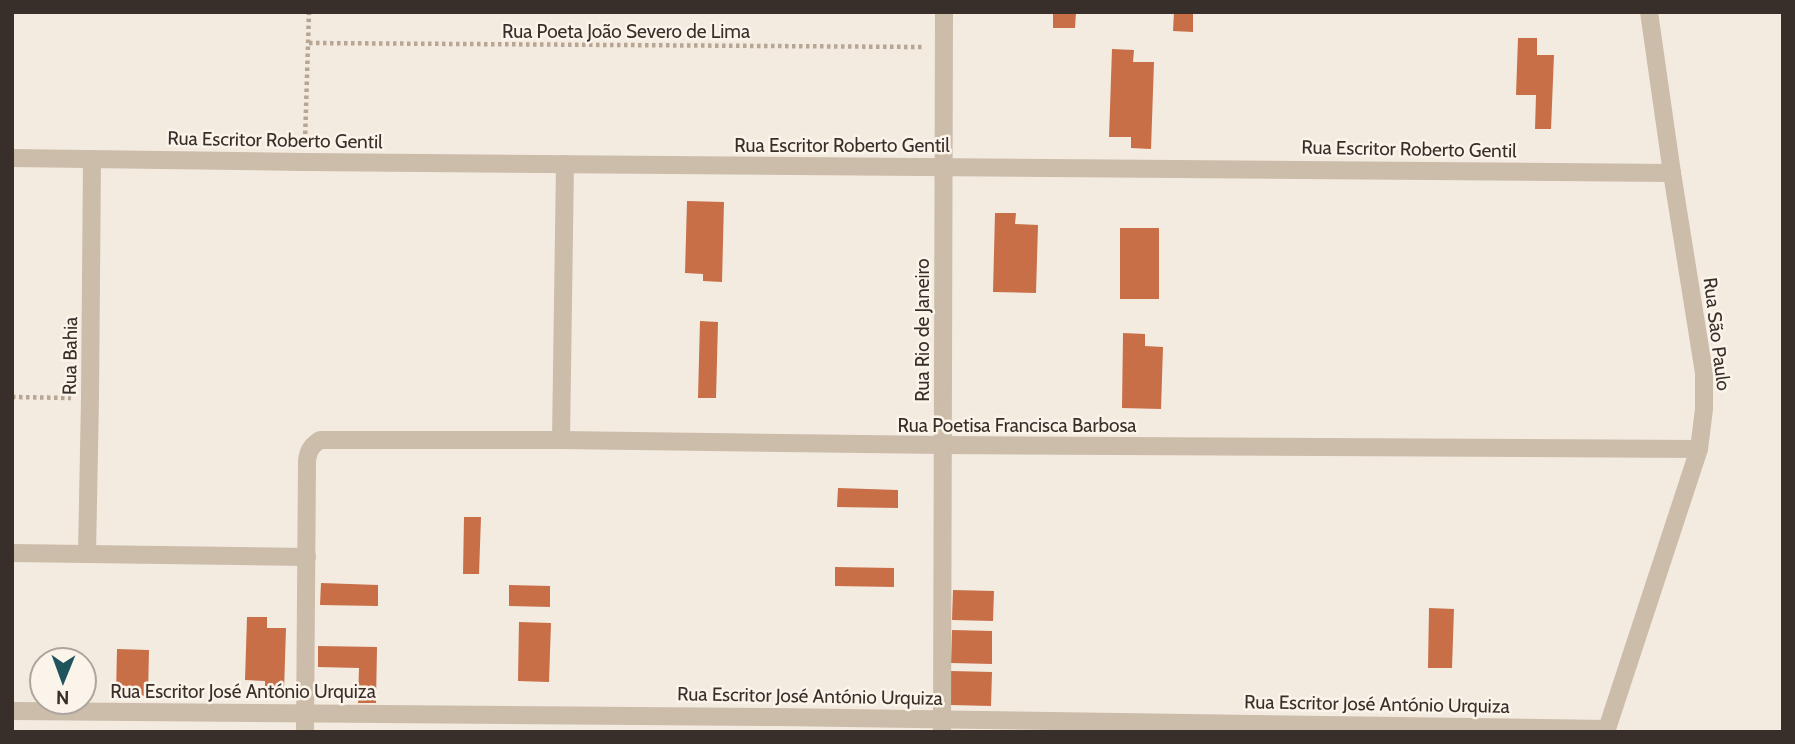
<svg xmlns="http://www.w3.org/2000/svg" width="1795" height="744" viewBox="0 0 1795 744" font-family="Cabin,sans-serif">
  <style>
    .building { fill: #c86f48 }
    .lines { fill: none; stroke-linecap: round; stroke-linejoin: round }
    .path { stroke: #b8a694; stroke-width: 4.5; stroke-dasharray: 3.5 3.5; stroke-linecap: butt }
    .minor { stroke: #ccbcaa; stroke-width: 18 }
    .labels { text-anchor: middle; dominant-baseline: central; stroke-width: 5; stroke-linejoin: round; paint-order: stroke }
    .street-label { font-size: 19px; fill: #392f2a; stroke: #fbf4eb }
  </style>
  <rect width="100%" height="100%" fill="#f3ebdf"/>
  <g class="building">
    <path d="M1053 12H1076L1075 28H1053Z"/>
    <path d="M1174 12H1193V32L1173 31Z"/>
    <path d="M1518 38H1537V55H1554L1551 129H1535L1536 95H1516Z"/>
    <path d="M1112 49 1134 50 1133 62H1154L1151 149 1131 148V137H1109Z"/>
    <path d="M687 201 724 202 722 282 703 281V274L685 273Z"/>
    <path d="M995 213H1016L1015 224 1038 225 1036 293 993 292Z"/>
    <rect x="1120" y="228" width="39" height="71"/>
    <path d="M700 321 718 322 716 398H698Z"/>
    <path d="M1123 333 1145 334V346L1163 347 1161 409 1122 408Z"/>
    <path d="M838 488 898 490V508L837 507Z"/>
    <path d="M464 517H481L479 574H463Z"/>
    <path d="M835 567 894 568V587L835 586Z"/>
    <path d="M321 583 378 585V606L320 605Z"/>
    <path d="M509 585 550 586V607L509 606Z"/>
    <path d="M953 590 994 591 993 621 952 620Z"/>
    <path d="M1429 608 1454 609 1452 668H1428Z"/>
    <path d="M247 617H267V628H286L284 691H265V681L245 680Z"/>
    <path d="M519 622 551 623 549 682 518 681Z"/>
    <path d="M952 630 992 631V664L951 663Z"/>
    <path d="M318 646 377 647 376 703H358L359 668 318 667Z"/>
    <path d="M117 649 149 650 148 696 116 695Z"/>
    <path d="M951 671 992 672 991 706 951 705Z"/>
  </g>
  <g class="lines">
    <g class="path">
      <path d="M309 43 922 47"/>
      <path d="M305 141 309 12"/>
      <path d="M12 397 71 398"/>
    </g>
    <g class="minor">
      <path d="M12 158 305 162 1672 173"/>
      <path d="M561 440 565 164"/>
      <path d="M12 553 307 557"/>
      <path d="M87 554 90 398 92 159"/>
      <path d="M12 711C544 713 1075 720 1607 729"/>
      <path d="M305 732 307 461C308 451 311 446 320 440H561L942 445 1699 449"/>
      <path d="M942 732 944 12"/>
      <path d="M1606 732 1699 449 1704 409V373L1672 173 1649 12"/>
    </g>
  </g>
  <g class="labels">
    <g class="street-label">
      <text x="626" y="31">Rua Poeta João Severo de Lima</text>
      <text transform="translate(275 140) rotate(1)">Rua Escritor Roberto Gentil</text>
      <text x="842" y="145">Rua Escritor Roberto Gentil</text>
      <text transform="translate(1409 149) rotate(1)">Rua Escritor Roberto Gentil</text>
      <text transform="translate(922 330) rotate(-90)">Rua Rio de Janeiro</text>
      <text transform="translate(1717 334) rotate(83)">Rua São Paulo</text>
      <text transform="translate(70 356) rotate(-89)">Rua Bahia</text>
      <text x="1017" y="425">Rua Poetisa Francisca Barbosa</text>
      <text x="243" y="691">Rua Escritor José António Urquiza</text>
      <text transform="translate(810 696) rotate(1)">Rua Escritor José António Urquiza</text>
      <text transform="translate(1377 704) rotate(1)">Rua Escritor José António Urquiza</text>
    </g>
  </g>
  <rect width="1795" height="744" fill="none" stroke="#392f2a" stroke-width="28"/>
  <g transform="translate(63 681) rotate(181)"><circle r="33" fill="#fbf4eb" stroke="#ada59e" stroke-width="2"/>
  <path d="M0-5L12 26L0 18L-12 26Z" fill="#1e545c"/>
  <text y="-10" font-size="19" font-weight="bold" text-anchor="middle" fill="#392f2a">N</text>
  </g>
</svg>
